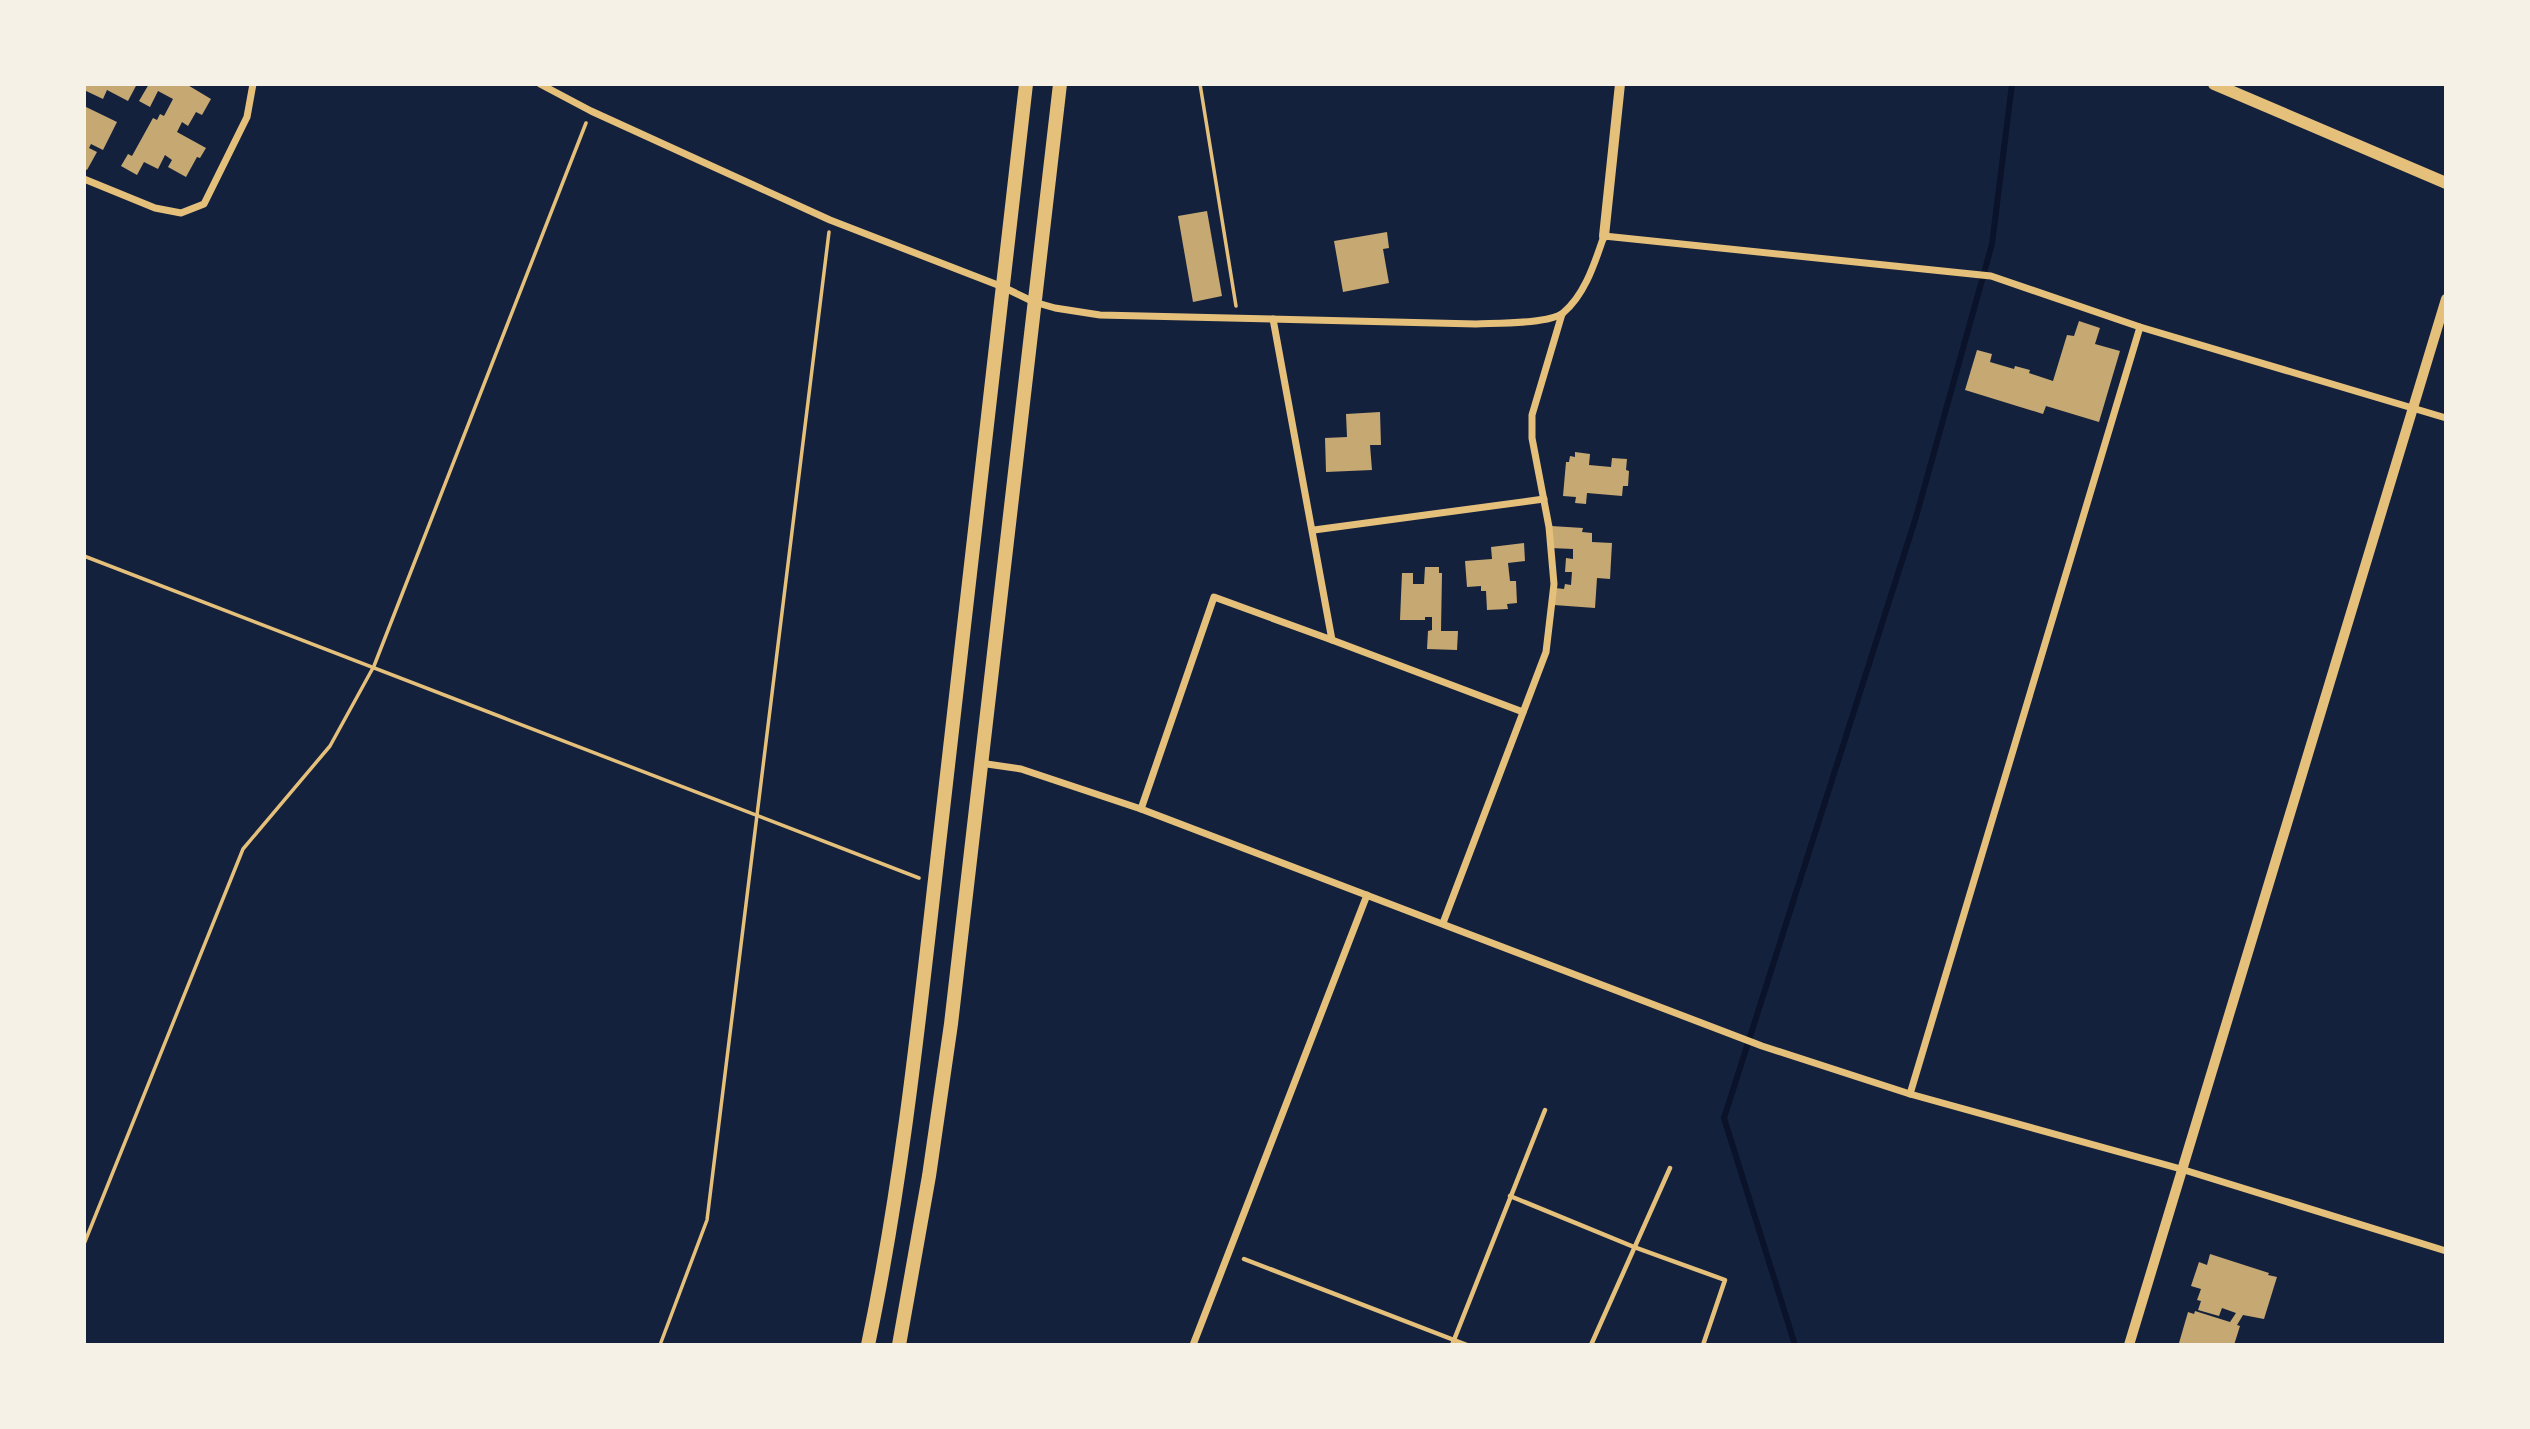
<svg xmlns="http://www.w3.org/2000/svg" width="2530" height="1429" viewBox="0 0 2530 1429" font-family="Barlow,sans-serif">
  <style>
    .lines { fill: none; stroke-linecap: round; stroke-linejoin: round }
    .stream { stroke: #0b132b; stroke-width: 6 }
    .building { fill: #c6a872 }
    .path { stroke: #e5c07b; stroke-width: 3.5 }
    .service { stroke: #e5c07b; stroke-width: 4.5 }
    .minor { stroke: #e5c07b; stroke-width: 7 }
    .tertiary { stroke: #e5c07b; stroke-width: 10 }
    .secondary { stroke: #e5c07b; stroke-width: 12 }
    .trunk { stroke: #e5c07b; stroke-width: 14 }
  </style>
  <rect width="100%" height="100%" fill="#14213d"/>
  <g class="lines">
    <path class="stream" d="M1795 1345 1724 1118 1916 517 1992 244 2012 84"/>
  </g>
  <g class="building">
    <path d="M84 84H137L128 101 107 90 103 99 84 90Z"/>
    <path d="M149 84H186L211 99 202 115 196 112 188 126 182 122 177 132 206 148 200 158 197 157 186 177 168 167 172 160 165 155 158 169 144 162 137 175 121 166 128 154 132 156 153 118 157 120 160 114 164 116 173 99 158 91 150 107 139 101Z"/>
    <path d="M84 106 117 122 103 150 91 144 89 148 97 152 87 170 84 168Z"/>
    <path d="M1207 211 1222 296 1193 302 1178 216Z"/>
    <path d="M1387 232 1389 248 1383 249 1389 283 1343 292 1334 241Z"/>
    <path d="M2079 321 2100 328 2095 344 2120 351 2099 422 2046 406 2043 414 1965 390 1977 350 1992 354 1990 362 2014 369 2015 366 2030 370 2029 373 2053 381 2067 335 2074 336Z"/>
    <path d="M1380 412 1381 445H1370L1372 470 1326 472 1325 438 1347 437 1346 414Z"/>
    <path d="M1575 452 1590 454 1589 465 1611 467 1612 458 1627 459 1626 470 1629 471 1628 486H1623L1622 496 1587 493 1586 504 1575 503 1576 497 1563 496 1566 462H1569L1570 456 1575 457Z"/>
    <path d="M1551 526 1583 528 1582 532 1592 533V542L1612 543 1610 579 1597 578 1595 608 1554 605 1555 588 1564 589 1565 584 1571 585 1572 572H1565L1566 558 1573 559V549L1550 548Z"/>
    <path d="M1524 543 1525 561 1508 563 1510 581H1516L1517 603 1507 604 1508 609 1487 610 1486 591H1481V586L1467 587 1465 561 1492 559 1491 547Z"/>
    <path d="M1425 567H1439V573H1442L1441 631H1458L1457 650 1427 649 1428 631 1432 630V617H1425V620H1400L1402 573H1413V584H1424Z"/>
    <path d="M2210 1254 2269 1273 2268 1275 2277 1277 2264 1319 2243 1315 2237 1325 2240 1326 2234 1345 2179 1343 2188 1312 2194 1314 2195 1311 2230 1322 2236 1313 2222 1308 2219 1316 2198 1310 2201 1301 2197 1300 2201 1289 2191 1286 2199 1262 2207 1265Z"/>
  </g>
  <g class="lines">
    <g class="path">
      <path d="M1200 84 1236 306"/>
      <path d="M84 556C363 662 640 772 919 878"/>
      <path d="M84 1244 243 849 330 746 374 666 586 123"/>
      <path d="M660 1345 707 1220 829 232"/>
    </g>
    <g class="service">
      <path d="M1510 1196 1634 1247 1725 1280 1703 1345"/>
      <path d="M1244 1259 1467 1345"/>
      <path d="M1452 1345 1545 1110"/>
      <path d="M1591 1345 1670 1168"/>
    </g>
    <g class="minor">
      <path d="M540 84 591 111 830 220 1003 287 1034 302 1055 308 1100 315 1476 324C1495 323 1549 324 1563 313 1585 295 1595 262 1604 236L1991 276 2140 327 2446 418"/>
      <path d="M84 179 155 208 181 213 204 204 247 117 253 84"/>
      <path d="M1314 530 1544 499"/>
      <path d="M1332 640 1523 712"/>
      <path d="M980 763 1021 769 1141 809 1762 1046 1910 1094 2181 1169 2446 1251"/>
      <path d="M1141 809 1214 597 1332 640 1273 319"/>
      <path d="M1443 923 1546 652 1554 584 1549 527 1532 438V415L1562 314"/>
      <path d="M1910 1094 2140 327"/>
      <path d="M1193 1345 1367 895"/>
    </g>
    <g class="tertiary">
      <path d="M1604 236 1620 84"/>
      <path d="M2129 1345 2446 299"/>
    </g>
    <path class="secondary" d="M2214 84 2446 183"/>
    <g class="trunk">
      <path d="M868 1345C904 1174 921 1000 941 827 970 579 998 331 1026 84"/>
      <path d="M899 1345 929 1176 951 1024 1060 84"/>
    </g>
  </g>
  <rect width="2530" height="1429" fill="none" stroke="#f6f1e7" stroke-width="172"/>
</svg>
